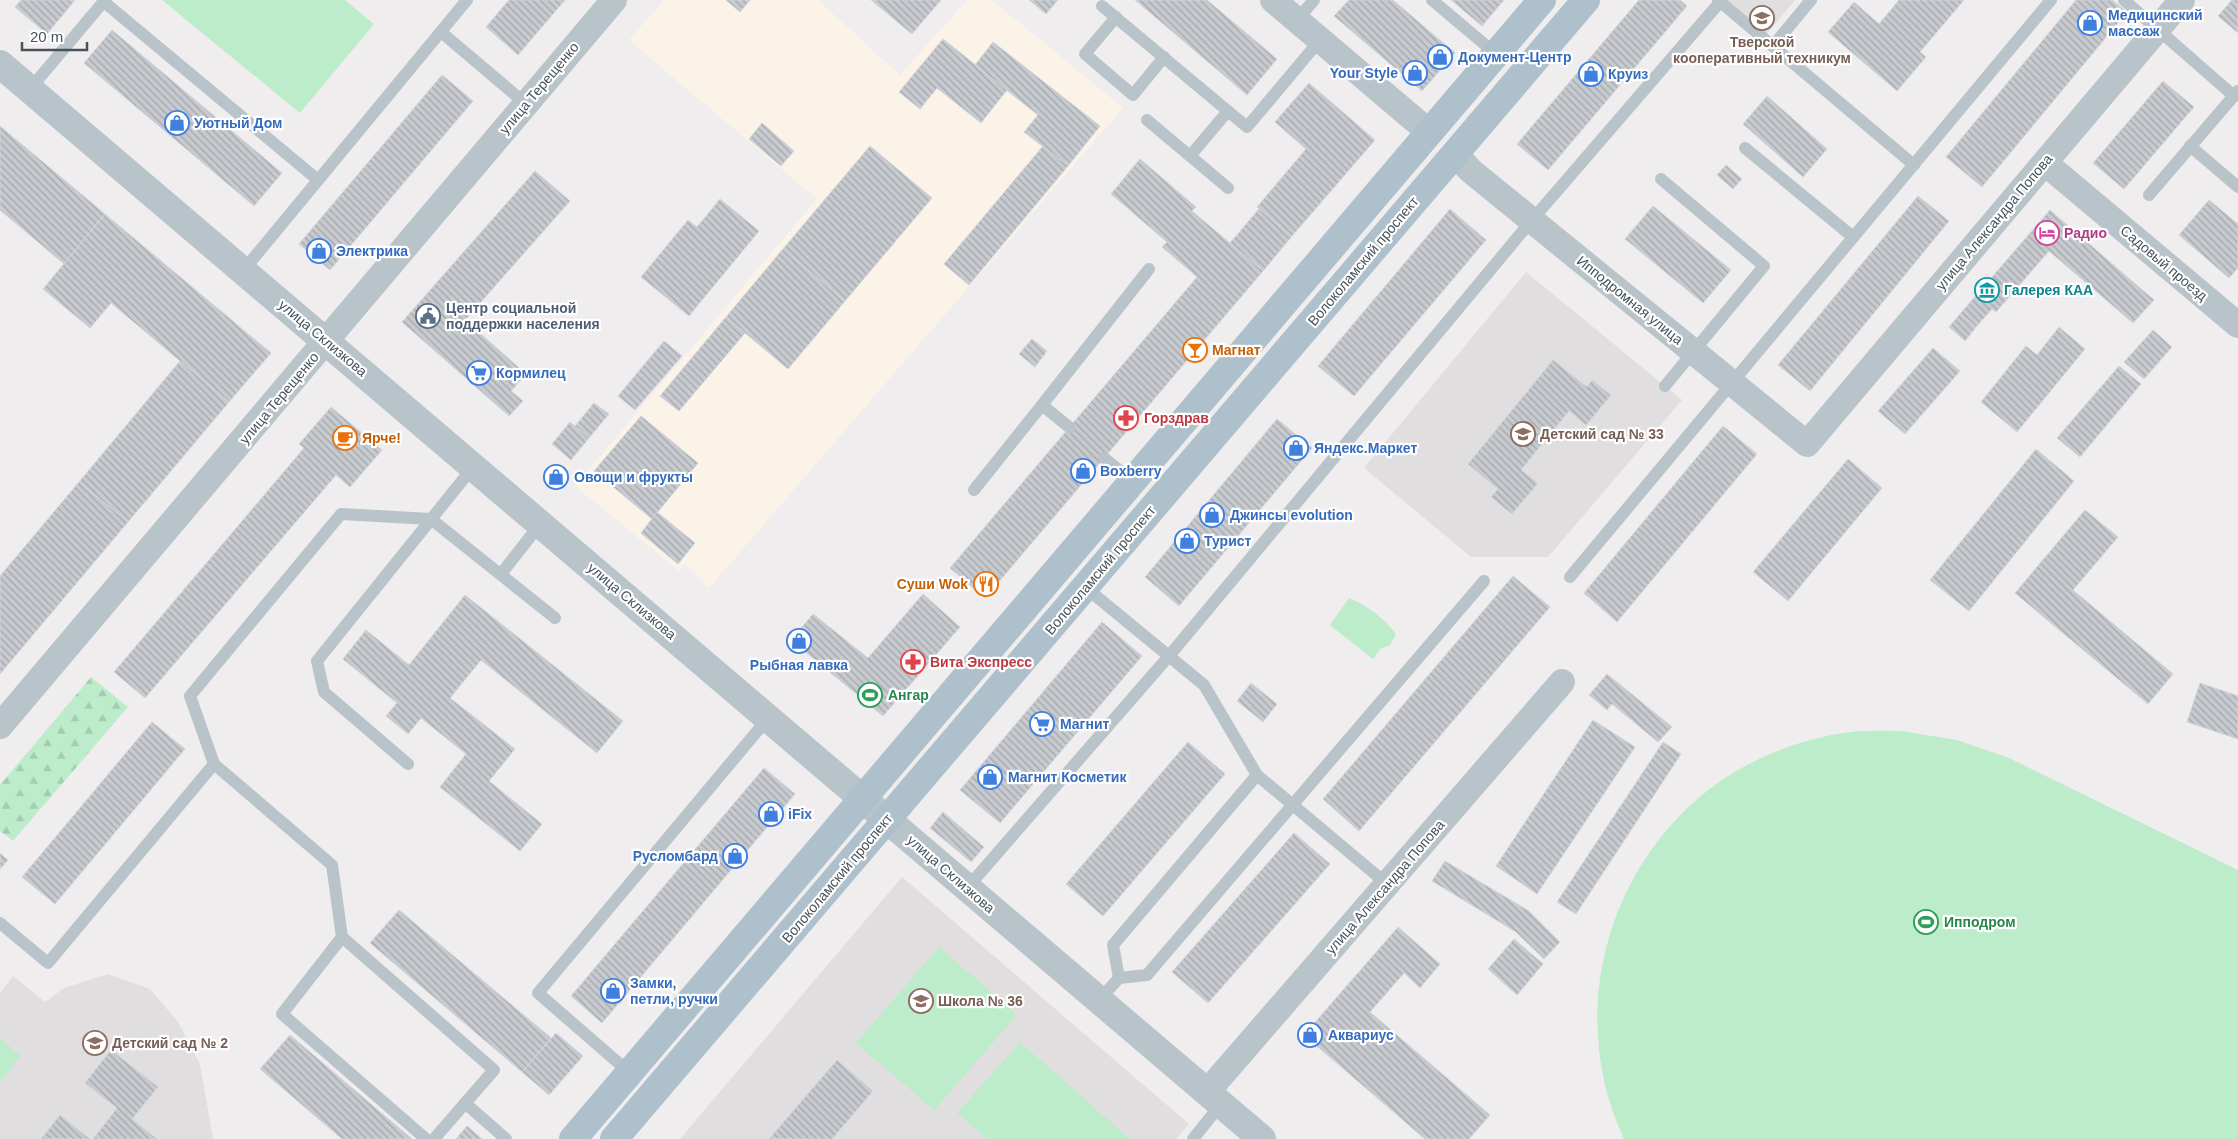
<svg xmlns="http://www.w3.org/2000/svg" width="2238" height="1139" viewBox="0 0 2238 1139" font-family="Helvetica,sans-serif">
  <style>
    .commercial { fill: #fbf3e7 }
    .education { fill: #e1dedf }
    .green { fill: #bdeccb }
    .forest { fill: url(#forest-firs) }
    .building { fill: url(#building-back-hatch); stroke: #d2d4d9 }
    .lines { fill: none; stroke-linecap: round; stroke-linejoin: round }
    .service { stroke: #b9c3ca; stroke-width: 12 }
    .minor { stroke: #b9c3ca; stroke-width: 26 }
    .tertiary { stroke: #b9c3ca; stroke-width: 28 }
    .primary { stroke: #aec0cb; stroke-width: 28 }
    .labels { text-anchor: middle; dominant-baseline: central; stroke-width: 4.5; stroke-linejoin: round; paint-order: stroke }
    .shop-label { font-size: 14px; font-weight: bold; fill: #366cbe; stroke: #fff; text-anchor: start }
    .education-label { font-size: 14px; font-weight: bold; fill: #785e54; stroke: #fff; text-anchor: start }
    .street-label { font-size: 14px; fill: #47525a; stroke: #fff }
    .hotel-label { font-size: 14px; font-weight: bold; fill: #b23c85; stroke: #fff; text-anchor: start }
    .culture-label { font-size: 14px; font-weight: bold; fill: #0d838f; stroke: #fff; text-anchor: start }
    .service-label { font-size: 14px; font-weight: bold; fill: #4e5e75; stroke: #fff; text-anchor: start }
    .food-label { font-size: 14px; font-weight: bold; fill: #c56008; stroke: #fff; text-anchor: start }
    .health-label { font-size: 14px; font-weight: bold; fill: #be3a42; stroke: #fff; text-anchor: start }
    .leisure-label { font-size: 14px; font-weight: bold; fill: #27864d; stroke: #fff; text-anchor: start }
  </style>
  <defs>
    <pattern id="forest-firs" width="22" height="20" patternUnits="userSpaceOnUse" patternTransform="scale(1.25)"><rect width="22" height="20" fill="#bdeccb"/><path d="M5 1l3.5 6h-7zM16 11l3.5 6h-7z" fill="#a4ccb1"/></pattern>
    <pattern id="building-back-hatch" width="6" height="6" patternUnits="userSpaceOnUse" patternTransform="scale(1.25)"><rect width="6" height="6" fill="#c7cbd0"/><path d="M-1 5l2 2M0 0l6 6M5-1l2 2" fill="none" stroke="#a3a7ac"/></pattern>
  </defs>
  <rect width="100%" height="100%" fill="#f0edee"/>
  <path class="commercial" d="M664 0H821L820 2 900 75 967 0H992L1123 108 709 588 685 564 679 571 575 486 817 199 629 40Z"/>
  <g class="education">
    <path d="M1722 0H1795L1765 36Z"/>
    <path d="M1526 272 1682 400 1548 557H1471L1364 468Z"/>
    <path d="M902 877 1189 1124 1176 1139H680Z"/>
    <path d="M108 974 150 989 178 1022 200 1064 213 1139H0V993L13 976 45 1002 64 988Z"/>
  </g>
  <g class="green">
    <path d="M162 0H345L374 24 300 113Z"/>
    <path d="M1349 598C1368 606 1384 618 1396 634L1390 645 1380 649 1373 659 1330 625Z"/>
    <path d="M1901 731 1957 740 2009 758 2238 870V1139H1624C1562 1008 1612 844 1738 770 1769 752 1808 738 1844 733 1863 730 1882 731 1901 731Z"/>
    <path d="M939 947 1017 1015 934 1110 856 1043Z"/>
    <path d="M0 1038 21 1056 0 1082Z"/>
    <path d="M1020 1042 1130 1139H987L957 1113Z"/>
  </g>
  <path class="forest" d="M91 677 128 707 13 841 0 831V785Z"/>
  <g class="building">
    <path d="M21 0H75L47 34 15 7Z"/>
    <path d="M509 0H565L518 55 486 27Z"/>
    <path d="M726 0H750L740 12Z"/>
    <path d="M871 0H941L912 34Z"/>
    <path d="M1029 0H1058L1046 14Z"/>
    <path d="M1135 0H1207L1277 59 1247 95Z"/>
    <path d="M1349 0H1393L1455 53 1422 91 1334 16Z"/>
    <path d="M1451 0H1504L1482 26Z"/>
    <path d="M1639 0H1680L1687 6 1548 170 1517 144Z"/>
    <path d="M1899 0H1964L1920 52 1926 57 1897 91 1828 32 1854 2 1879 24Z"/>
    <path d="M2076 0H2112L2127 12 1982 187 1946 157Z"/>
    <path d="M2232 0H2238V33L2218 16Z"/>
    <path d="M112 30 282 173 254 206 84 63Z"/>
    <path d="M943 39 1007 90 981 123 937 88 920 109 899 92Z"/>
    <path d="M993 42 1100 126 1068 166 1024 132 1038 115 975 65Z"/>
    <path d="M442 75 473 101 330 270 299 244Z"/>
    <path d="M2163 81 2194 107 2124 189 2093 163Z"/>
    <path d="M1309 83 1375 140 1292 236 1257 207 1306 149 1275 122Z"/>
    <path d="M1767 96 1827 149 1803 177 1743 124Z"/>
    <path d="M762 123 794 151 781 166 749 139Z"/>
    <path d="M0 126 105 214 64 264 0 210Z"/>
    <path d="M870 146 932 198 845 301 783 249Z"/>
    <path d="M1043 146 1068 166 969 285 944 264Z"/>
    <path d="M1140 159 1196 207 1192 211 1263 271 985 598 950 568 1197 277 1162 247 1167 242 1111 194Z"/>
    <path d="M1726 165 1742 179 1733 189 1717 175Z"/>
    <path d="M535 171 570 201 465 320 526 374 511 391 523 401 509 416 402 322Z"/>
    <path d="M1918 196 1949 221 1810 391 1778 365Z"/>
    <path d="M720 199 759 231 689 316 641 277 688 220 697 227Z"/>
    <path d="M2209 200 2238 224V268L2229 278 2179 235Z"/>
    <path d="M1653 206 1731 270 1703 303 1625 239Z"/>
    <path d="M1259 209 1292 236 1263 271 1230 243Z"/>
    <path d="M1450 209 1486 240 1354 396 1318 366Z"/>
    <path d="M2050 210 2154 300 2133 323 2049 251 1996 312 1992 309 1976 327 1960 314Z"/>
    <path d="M105 214 271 353 229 402 111 303 90 328 43 289Z"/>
    <path d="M783 249 845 301 788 369 726 317Z"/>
    <path d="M1960 314 1976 327 1965 341 1949 327Z"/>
    <path d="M726 317 745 333 679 411 660 396Z"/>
    <path d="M2059 327 2085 349 2017 432 1981 402 2026 346 2037 355Z"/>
    <path d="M2153 330 2172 347 2144 379 2124 362Z"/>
    <path d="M1032 339 1047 351 1035 367 1019 354Z"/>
    <path d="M664 341 682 356 635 410 618 396Z"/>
    <path d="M1933 348 1960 371 1905 434 1878 411Z"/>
    <path d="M1553 360 1587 387 1592 380 1611 395 1586 425 1569 411 1521 470 1538 483 1512 514 1491 497 1498 489 1468 464Z"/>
    <path d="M180 361 229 402 128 522 79 482Z"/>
    <path d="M2119 366 2141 384 2080 457 2057 438Z"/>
    <path d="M594 403 609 414 589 438 575 426Z"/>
    <path d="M331 407 382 450 350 487 336 475 145 698 114 672 304 448 299 444Z"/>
    <path d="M641 416 698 463 652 519 594 471Z"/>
    <path d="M1277 419 1312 448 1179 606 1145 577Z"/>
    <path d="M570 422 589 438 571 460 552 444Z"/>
    <path d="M1723 426 1757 454 1617 622 1584 593Z"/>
    <path d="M2036 449 2074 481 1969 611 1930 580Z"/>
    <path d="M1848 459 1882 488 1788 601 1753 572Z"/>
    <path d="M79 482 128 522 0 674V576Z"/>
    <path d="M2085 510 2118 537 2073 590 2173 674 2148 704 2015 593Z"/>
    <path d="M657 512 695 543 678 564 641 533Z"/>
    <path d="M1513 576 1550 607 1359 831 1323 799Z"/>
    <path d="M923 594 960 627 883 716 791 640 813 614 868 658Z"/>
    <path d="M465 595 623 721 597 753 481 660 450 698 515 749 489 781 542 824 520 851 440 787 466 754 421 718 408 734 386 716 397 703 343 659 366 630 409 665Z"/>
    <path d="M1102 622 1142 656 1000 823 960 790Z"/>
    <path d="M1607 674 1672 727 1658 742 1612 704 1607 710 1589 695Z"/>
    <path d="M1251 683 1277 704 1263 722 1237 701Z"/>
    <path d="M2200 683 2238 696V739L2187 722Z"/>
    <path d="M1593 720 1635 747 1537 894 1496 866Z"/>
    <path d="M152 722 185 749 55 904 22 877Z"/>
    <path d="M1188 742 1225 774 1103 916 1066 884Z"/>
    <path d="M1663 742 1681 754 1576 914 1557 902Z"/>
    <path d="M764 768 795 794 602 1023 571 996Z"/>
    <path d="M943 812 984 847 971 862 930 828Z"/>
    <path d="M1294 833 1330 864 1208 1003 1172 972Z"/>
    <path d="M0 853 8 860 0 869Z"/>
    <path d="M1445 861 1529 911 1560 942 1544 959 1516 932 1432 881Z"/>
    <path d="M399 910 551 1038 522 1072 370 943Z"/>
    <path d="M1398 927 1440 964 1420 988 1404 973 1370 1012 1490 1115 1469 1139H1425L1304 1035Z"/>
    <path d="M1514 939 1543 964 1517 995 1488 969Z"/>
    <path d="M556 1033 583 1056 549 1095 522 1072Z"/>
    <path d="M290 1035 412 1139H342L260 1069Z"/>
    <path d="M111 1050 158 1087 132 1119 157 1139H93L117 1108 85 1083Z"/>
    <path d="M837 1060 873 1091 832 1139H769Z"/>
    <path d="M60 1115 90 1139H41Z"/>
    <path d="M467 1126 482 1139H456Z"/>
  </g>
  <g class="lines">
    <g class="service">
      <path d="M1432 0 1496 54"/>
      <path d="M1718 0 1914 165"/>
      <path d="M2124 0 2234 96"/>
      <path d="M104 2 318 180"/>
      <path d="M1102 6 1247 127 1320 40"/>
      <path d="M1116 17 1085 54 1133 95 1164 57"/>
      <path d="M1297 20 1314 0"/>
      <path d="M441 32 526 104"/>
      <path d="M1773 46 1811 0"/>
      <path d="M30 89 105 0"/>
      <path d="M1228 111 1190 156 1228 188"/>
      <path d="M1147 120 1190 156"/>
      <path d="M2190 146 2238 187"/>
      <path d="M1745 148 1853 237"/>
      <path d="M1661 179 1764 266 1665 386"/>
      <path d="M2149 195 2238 91"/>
      <path d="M243 271 467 0"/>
      <path d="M1042 405 1149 269"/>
      <path d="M1104 458 1132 481"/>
      <path d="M974 490 1042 405 1069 427"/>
      <path d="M501 574 541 523"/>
      <path d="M1570 577 2051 0"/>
      <path d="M1085 587 1204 685 1257 775 1387 884"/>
      <path d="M408 764 324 692 317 661 474 466"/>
      <path d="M967 888 1169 656 1532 220 1720 2"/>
      <path d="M0 923 48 963 214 764"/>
      <path d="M342 937 494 1070 434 1139"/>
      <path d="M1119 978 1113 945 1257 775"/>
      <path d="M1099 1000 1119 978 1147 975 1484 581"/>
      <path d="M630 1073 538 993 769 717"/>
      <path d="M465 1103 506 1139"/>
      <path d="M426 1139 282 1014 342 937 332 865 214 764 190 696 341 514 431 519 555 618"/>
      <path d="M1193 1139 1221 1104"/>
    </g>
    <g class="minor">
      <path d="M1273 0 1429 132"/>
      <path d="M1455 154 1471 171 1807 444 2182 0"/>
      <path d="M2045 163 2238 325"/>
      <path d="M0 726 614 0"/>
      <path d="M1207 1092 1562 682"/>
    </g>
    <path class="tertiary" d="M0 64 1262 1139"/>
    <g class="primary">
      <path d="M573 1139 1542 0"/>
      <path d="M614 1139 1586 0"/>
    </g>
  </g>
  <defs>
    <symbol id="university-ring" viewBox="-11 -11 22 22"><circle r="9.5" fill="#fff" stroke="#8d6e63" stroke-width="1.5"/><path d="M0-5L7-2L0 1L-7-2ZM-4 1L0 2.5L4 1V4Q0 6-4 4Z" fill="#8d6e63"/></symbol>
    <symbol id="shop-ring" viewBox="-11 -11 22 22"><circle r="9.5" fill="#fff" stroke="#3f7fe0" stroke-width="1.5"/><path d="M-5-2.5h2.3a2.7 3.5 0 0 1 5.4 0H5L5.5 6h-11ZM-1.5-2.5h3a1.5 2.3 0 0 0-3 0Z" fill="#3f7fe0"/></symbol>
    <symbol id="hotel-ring" viewBox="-11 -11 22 22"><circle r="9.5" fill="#fff" stroke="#d1479c" stroke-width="1.5"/><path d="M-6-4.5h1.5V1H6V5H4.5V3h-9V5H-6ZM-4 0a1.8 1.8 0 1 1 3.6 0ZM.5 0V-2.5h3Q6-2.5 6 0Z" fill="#d1479c"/></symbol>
    <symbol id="museum-ring" viewBox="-11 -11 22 22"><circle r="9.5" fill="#fff" stroke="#0f9aa8" stroke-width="1.5"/><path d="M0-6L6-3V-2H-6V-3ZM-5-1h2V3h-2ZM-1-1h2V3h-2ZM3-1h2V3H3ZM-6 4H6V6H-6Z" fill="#0f9aa8"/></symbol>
    <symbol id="civic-ring" viewBox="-11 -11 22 22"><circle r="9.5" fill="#fff" stroke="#5c6f8a" stroke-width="1.5"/><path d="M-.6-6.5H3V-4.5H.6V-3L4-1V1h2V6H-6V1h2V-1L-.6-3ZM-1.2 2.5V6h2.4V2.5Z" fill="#5c6f8a"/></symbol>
    <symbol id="bar-ring" viewBox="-11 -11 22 22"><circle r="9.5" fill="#fff" stroke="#e8710a" stroke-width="1.5"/><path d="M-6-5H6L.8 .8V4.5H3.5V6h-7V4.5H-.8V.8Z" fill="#e8710a"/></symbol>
    <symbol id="supermarket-ring" viewBox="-11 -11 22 22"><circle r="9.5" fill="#fff" stroke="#3f7fe0" stroke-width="1.5"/><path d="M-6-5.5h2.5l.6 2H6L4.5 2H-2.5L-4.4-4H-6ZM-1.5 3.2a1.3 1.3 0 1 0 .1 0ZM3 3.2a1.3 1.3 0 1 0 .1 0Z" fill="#3f7fe0"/></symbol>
    <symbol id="pharmacy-ring" viewBox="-11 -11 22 22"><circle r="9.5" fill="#fff" stroke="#e0444e" stroke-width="1.5"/><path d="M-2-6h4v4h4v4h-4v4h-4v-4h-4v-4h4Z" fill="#e0444e"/></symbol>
    <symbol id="school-ring" viewBox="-11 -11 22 22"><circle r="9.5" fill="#fff" stroke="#8d6e63" stroke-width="1.5"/><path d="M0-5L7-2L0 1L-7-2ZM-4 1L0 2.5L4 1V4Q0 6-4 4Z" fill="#8d6e63"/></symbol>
    <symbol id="cafe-ring" viewBox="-11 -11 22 22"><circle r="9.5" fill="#fff" stroke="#e8710a" stroke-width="1.5"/><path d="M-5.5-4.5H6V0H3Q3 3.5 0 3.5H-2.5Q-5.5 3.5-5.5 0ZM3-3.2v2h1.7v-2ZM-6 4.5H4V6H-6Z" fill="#e8710a"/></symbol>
    <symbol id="restaurant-ring" viewBox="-11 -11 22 22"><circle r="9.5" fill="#fff" stroke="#e8710a" stroke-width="1.5"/><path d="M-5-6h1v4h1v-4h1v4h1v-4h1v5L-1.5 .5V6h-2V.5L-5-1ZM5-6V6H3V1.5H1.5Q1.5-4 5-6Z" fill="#e8710a"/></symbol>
    <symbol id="stadium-ring" viewBox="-11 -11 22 22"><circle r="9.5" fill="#fff" stroke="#2e9e5b" stroke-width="1.5"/><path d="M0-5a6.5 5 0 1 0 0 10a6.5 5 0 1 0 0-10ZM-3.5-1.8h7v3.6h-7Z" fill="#2e9e5b"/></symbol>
  </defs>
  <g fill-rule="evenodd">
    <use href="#university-ring" x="1748" y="4" width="28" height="28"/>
    <use href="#shop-ring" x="2076" y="9" width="28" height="28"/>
    <use href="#shop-ring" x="1426" y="43" width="28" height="28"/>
    <use href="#shop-ring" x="1401" y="59" width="28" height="28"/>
    <use href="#shop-ring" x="1577" y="60" width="28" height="28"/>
    <use href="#shop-ring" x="163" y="109" width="28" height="28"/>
    <use href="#hotel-ring" x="2033" y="219" width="28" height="28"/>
    <use href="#shop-ring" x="305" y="237" width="28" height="28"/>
    <use href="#museum-ring" x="1973" y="276" width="28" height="28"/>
    <use href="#civic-ring" x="414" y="302" width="28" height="28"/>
    <use href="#bar-ring" x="1181" y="336" width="28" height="28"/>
    <use href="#supermarket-ring" x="465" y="359" width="28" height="28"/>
    <use href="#pharmacy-ring" x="1112" y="404" width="28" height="28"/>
    <use href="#school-ring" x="1509" y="420" width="28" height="28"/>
    <use href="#cafe-ring" x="331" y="424" width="28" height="28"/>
    <use href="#shop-ring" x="1282" y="434" width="28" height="28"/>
    <use href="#shop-ring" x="1069" y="457" width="28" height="28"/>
    <use href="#shop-ring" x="542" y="463" width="28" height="28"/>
    <use href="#shop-ring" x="1198" y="501" width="28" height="28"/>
    <use href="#shop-ring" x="1173" y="527" width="28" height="28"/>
    <use href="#restaurant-ring" x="972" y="570" width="28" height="28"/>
    <use href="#shop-ring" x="785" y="627" width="28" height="28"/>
    <use href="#pharmacy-ring" x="899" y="648" width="28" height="28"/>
    <use href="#stadium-ring" x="856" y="681" width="28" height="28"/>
    <use href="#supermarket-ring" x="1028" y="710" width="28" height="28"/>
    <use href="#shop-ring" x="976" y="763" width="28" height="28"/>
    <use href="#shop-ring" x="757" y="800" width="28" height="28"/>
    <use href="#shop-ring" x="721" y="842" width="28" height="28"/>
    <use href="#stadium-ring" x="1912" y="908" width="28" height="28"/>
    <use href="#shop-ring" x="599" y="977" width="28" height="28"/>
    <use href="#school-ring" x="907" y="987" width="28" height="28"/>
    <use href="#shop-ring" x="1296" y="1021" width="28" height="28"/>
    <use href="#school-ring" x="81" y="1029" width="28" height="28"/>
  </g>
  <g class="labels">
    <g class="shop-label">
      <text x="2108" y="15">Медицинский<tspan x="2108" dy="16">массаж</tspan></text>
      <text x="1458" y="57">Документ-Центр</text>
      <text x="1398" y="73" text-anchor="end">Your Style</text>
      <text x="1608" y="74">Круиз</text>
      <text x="194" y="123">Уютный Дом</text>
      <text x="336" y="251">Электрика</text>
      <text x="496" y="373">Кормилец</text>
      <text x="1314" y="448">Яндекс.Маркет</text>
      <text x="1100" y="471">Boxberry</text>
      <text x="574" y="477">Овощи и фрукты</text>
      <text x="1230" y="515">Джинсы evolution</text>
      <text x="1204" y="541">Турист</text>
      <text x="799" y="665" text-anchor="middle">Рыбная лавка</text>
      <text x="1060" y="724">Магнит</text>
      <text x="1008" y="777">Магнит Косметик</text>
      <text x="788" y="814">iFix</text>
      <text x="718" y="856" text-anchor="end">Русломбард</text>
      <text x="630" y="983">Замки,<tspan x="630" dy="16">петли, ручки</tspan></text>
      <text x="1328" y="1035">Аквариус</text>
    </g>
    <g class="education-label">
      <text x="1762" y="42" text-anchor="middle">Тверской<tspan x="1762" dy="16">кооперативный техникум</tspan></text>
      <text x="1540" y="434">Детский сад № 33</text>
      <text x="938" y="1001">Школа № 36</text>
      <text x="112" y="1043">Детский сад № 2</text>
    </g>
    <g class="street-label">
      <text transform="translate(539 88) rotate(-50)">улица Терещенко</text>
      <text transform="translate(1994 222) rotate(-50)">улица Александра Попова</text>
      <text transform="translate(1363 261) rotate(-50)">Волоколамский проспект</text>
      <text transform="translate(2164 263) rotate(40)">Садовый проезд</text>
      <text transform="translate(1630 300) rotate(39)">Ипподромная улица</text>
      <text transform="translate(323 338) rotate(40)">улица Склизкова</text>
      <text transform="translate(279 398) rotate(-50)">улица Терещенко</text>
      <text transform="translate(1100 570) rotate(-50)">Волоколамский проспект</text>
      <text transform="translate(632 601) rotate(40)">улица Склизкова</text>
      <text transform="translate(951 874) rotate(41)">улица Склизкова</text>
      <text transform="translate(837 878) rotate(-50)">Волоколамский проспект</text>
      <text transform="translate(1385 887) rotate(-49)">улица Александра Попова</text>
    </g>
    <g class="hotel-label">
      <text x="2064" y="233">Радио</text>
    </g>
    <g class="culture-label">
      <text x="2004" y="290">Галерея КАА</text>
    </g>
    <g class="service-label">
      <text x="446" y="308">Центр социальной<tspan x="446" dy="16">поддержки населения</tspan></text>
    </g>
    <g class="food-label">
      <text x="1212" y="350">Магнат</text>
      <text x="362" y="438">Ярче!</text>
      <text x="968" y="584" text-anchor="end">Суши Wok</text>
    </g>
    <g class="health-label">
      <text x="1144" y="418">Горздрав</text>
      <text x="930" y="662">Вита Экспресс</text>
    </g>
    <g class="leisure-label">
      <text x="888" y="695">Ангар</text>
      <text x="1944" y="922">Ипподром</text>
    </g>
  </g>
  <path d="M22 42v8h65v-8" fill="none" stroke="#47525a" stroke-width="2.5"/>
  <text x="30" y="42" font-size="15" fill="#47525a" stroke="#ffffff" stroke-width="4" paint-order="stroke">20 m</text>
</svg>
